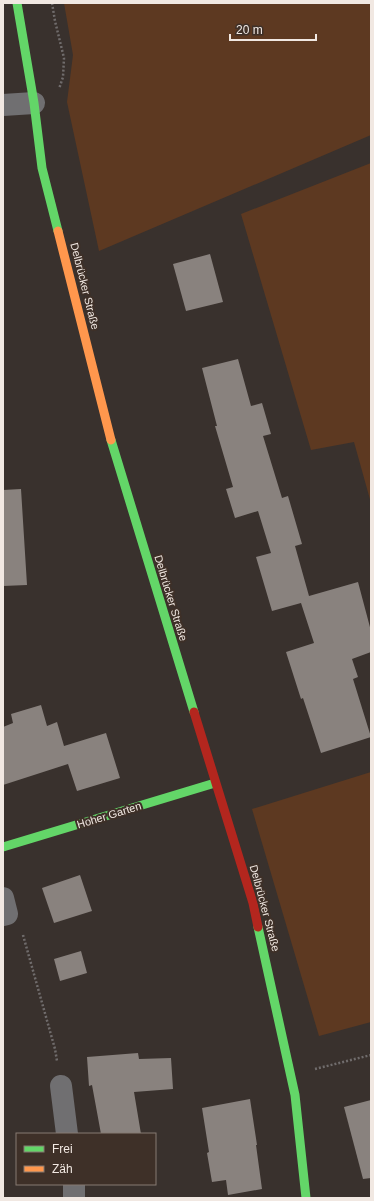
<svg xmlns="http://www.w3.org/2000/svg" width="374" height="1201" viewBox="0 0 374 1201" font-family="Arial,sans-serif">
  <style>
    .green { fill: #5d3921 }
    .building { fill: #89827e }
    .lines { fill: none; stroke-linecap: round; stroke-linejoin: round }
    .path { stroke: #706c6c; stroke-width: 2.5; stroke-dasharray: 2 2; stroke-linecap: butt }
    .street { stroke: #706f71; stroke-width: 22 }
    .fast { stroke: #63d668; stroke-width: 9 }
    .slow { stroke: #ff974d; stroke-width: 9 }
    .jam { stroke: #b3261e; stroke-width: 9 }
    .labels { text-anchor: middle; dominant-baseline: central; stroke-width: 4; stroke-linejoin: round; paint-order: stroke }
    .street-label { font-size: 11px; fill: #f1e8e2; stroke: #3e3028 }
  </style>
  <rect width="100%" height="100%" fill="#39312d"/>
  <g class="green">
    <path d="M64 3H371V135L99 251 67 102 73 55Z"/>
    <path d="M371 163V503L354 442 311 450 241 214Z"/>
    <path d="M371 772V1022L319 1036 252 809Z"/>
  </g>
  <g class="building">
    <path d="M210 254 223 302 186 311 173 264Z"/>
    <path d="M238 359 251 406 262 403 271 434 263 436 282 498 288 496 302 544 295 546 309 596 358 582 371 631V652L352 659 358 677 353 679 371 737 321 753 303 698 301 699 286 652 314 643 301 603 272 611 256 557 271 553 258 511 235 518 226 489 233 487 215 426H217L202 368Z"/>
    <path d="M21 489 27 585 3 586V490Z"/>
    <path d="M41 705 47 726 57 722 64 746 106 733 120 778 77 791 68 764 3 785V727L13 723 11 714Z"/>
    <path d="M80 875 92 911 54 923 42 888Z"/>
    <path d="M81 951 87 973 60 981 54 959Z"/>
    <path d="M138 1053 139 1059 171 1058 173 1089 134 1092 141 1134H101L92 1085 89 1086 87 1057Z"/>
    <path d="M250 1099 257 1145H256L262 1189 228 1195 226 1180 212 1182 207 1153 209 1152 202 1108Z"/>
    <path d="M371 1100V1178L363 1179 344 1107Z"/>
  </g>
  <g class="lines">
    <g class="path">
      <path d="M52 3 55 21 64 58 63 77 59 89"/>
      <path d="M23 935 55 1049 57 1061"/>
      <path d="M315 1069 371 1055"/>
    </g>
    <g class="street">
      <path d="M3 105 34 103"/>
      <path d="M3 898 7 914 3 915"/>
      <path d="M61 1086 67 1134"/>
      <path d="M74 1184V1198"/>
    </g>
    <g class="fast">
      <path d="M17 3 34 103 42 168 58 231"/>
      <path d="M111 440 194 712"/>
      <path d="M3 847 215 783"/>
      <path d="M258 927 295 1095 306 1198"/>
    </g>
    <path class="slow" d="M58 231 111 440"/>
    <path class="jam" d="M194 712 253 903 258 927"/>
  </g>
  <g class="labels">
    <g class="street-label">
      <text transform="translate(85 286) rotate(76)">Delbrücker Straße</text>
      <text transform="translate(171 598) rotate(73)">Delbrücker Straße</text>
      <text transform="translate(109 815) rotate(-17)">Hoher Garten</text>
      <text transform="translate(265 908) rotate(75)">Delbrücker Straße</text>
    </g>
  </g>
  <rect width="374" height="1201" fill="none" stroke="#f1e8e2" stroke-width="8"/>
  <rect x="16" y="1133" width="140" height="52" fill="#3e3028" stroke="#867a72"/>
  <rect x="24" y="1146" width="20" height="6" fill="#63d668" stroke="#867a72"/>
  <text x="52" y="1153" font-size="12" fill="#f1e8e2">Frei</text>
  <rect x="24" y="1166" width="20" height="6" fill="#ff974d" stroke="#867a72"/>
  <text x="52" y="1173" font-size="12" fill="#f1e8e2">Zäh</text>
  <path d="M230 34v6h86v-6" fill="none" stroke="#f1e8e2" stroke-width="2"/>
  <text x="236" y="34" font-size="12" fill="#f1e8e2" stroke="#3e3028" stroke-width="3" paint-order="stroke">20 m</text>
</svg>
